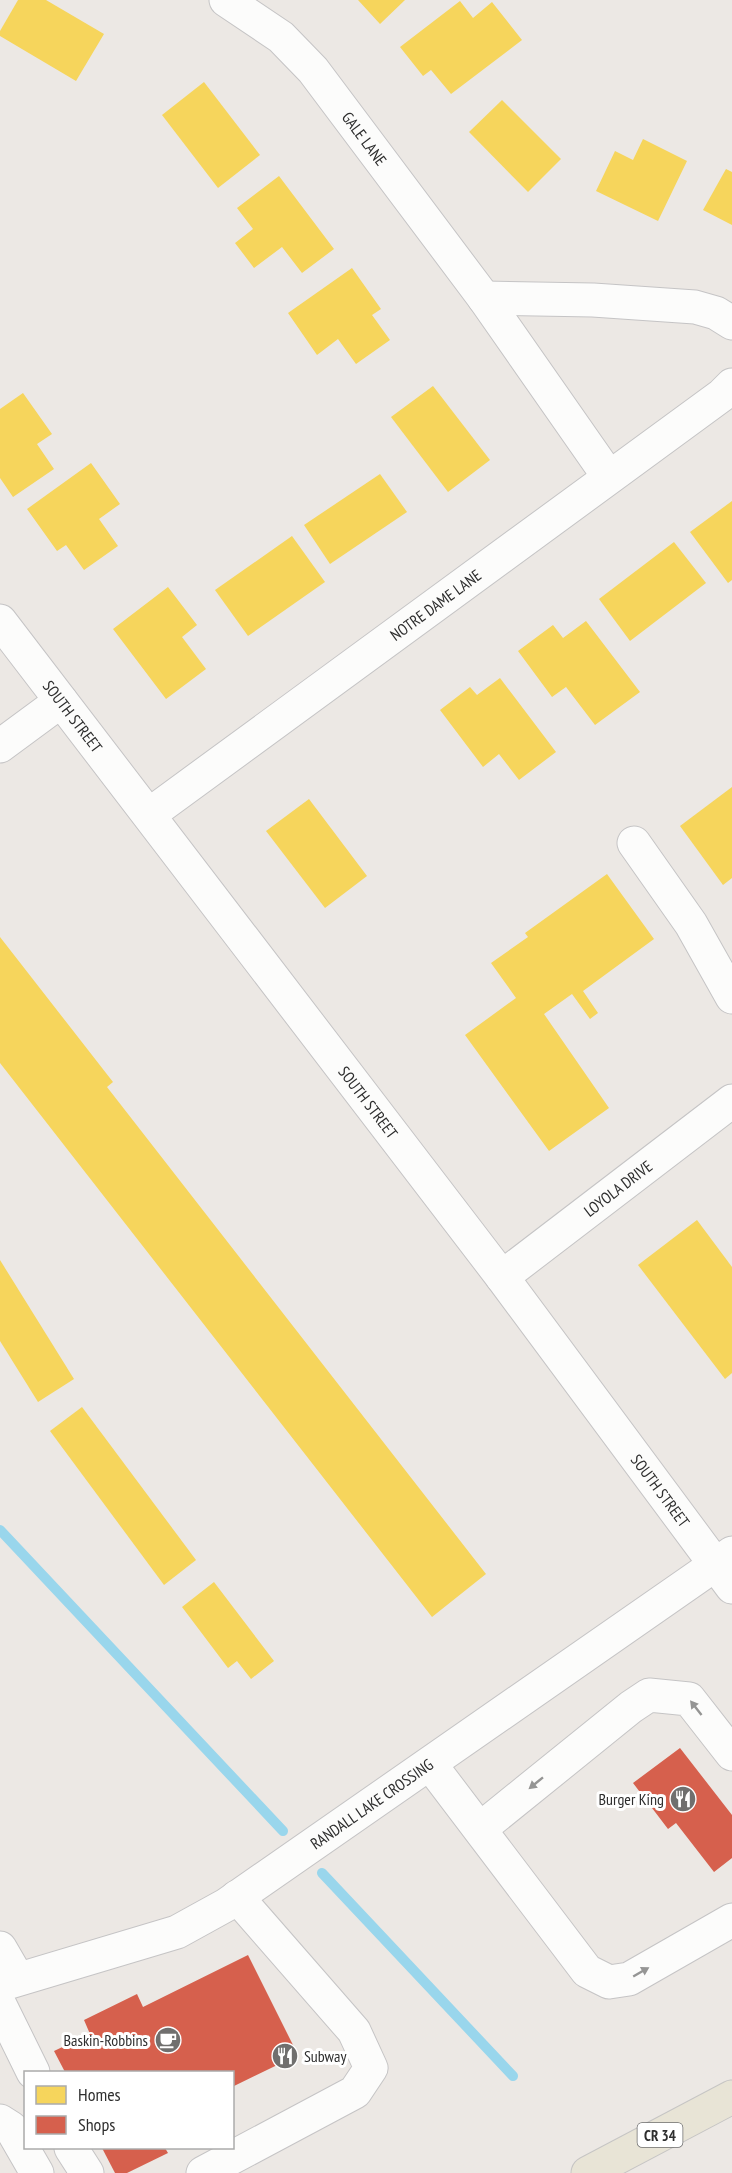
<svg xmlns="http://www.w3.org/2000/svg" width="732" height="2173" viewBox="0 0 732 2173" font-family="'PT Sans Narrow',sans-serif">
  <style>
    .homes { fill: #f6d55c }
    .shops { fill: #d6604d }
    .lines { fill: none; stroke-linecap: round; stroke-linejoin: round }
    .stream { stroke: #99d6ec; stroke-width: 10 }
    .minor-casing { stroke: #c5c4c5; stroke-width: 35 }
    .major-casing { stroke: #c6c5c4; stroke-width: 35 }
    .minor { stroke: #fcfcfb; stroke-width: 33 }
    .major { stroke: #e8e4d6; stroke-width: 33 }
    .oneway { fill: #959594 }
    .labels { text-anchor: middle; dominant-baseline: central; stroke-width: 6; stroke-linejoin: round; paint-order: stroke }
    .shield { fill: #fff; stroke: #6d6d6d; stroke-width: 1.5 }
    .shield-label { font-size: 15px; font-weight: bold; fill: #2e2e2e }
    .street-label { font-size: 16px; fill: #2e2e2e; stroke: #fff }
    .poi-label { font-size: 16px; fill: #2e2e2e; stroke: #fff; text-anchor: end }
  </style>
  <rect width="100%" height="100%" fill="#ece8e4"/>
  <g class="homes">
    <path d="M18 0H46L104 34 76 81 0 36V31Z"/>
    <path d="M358 0H405L380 24Z"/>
    <path d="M460 1 473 18 492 2 522 40 451 94 431 70 423 76 400 47Z"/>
    <path d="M204 82 260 155 218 188 162 115Z"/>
    <path d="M502 100 561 159 528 192 469 132Z"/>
    <path d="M643 139 687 161 658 221 596 191 615 151 633 160Z"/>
    <path d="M726 169 732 172V225L703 210Z"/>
    <path d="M279 176 334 249 302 273 282 247 254 268 235 243 253 229 237 208Z"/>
    <path d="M352 268 381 309 372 315 390 340 356 364 338 339 317 355 288 313Z"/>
    <path d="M433 386 490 460 448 492 391 417Z"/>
    <path d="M23 393 52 434 37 444 54 469 13 497 0 478V409Z"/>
    <path d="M91 463 120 504 99 519 118 546 84 570 66 545 57 551 27 509Z"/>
    <path d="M380 474 407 512 330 564 304 525Z"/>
    <path d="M732 501V580L728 583 690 532Z"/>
    <path d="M292 536 325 582 248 636 215 590Z"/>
    <path d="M674 542 706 583 630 641 599 599Z"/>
    <path d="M168 587 197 625 182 637 206 669 166 699 113 629Z"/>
    <path d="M586 621 640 692 595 725 566 687 552 697 518 651 553 625 563 638Z"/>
    <path d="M500 678 556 752 519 780 499 754 483 767 440 710 470 687 477 695Z"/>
    <path d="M732 787V878L723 885 680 826Z"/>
    <path d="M309 799 367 876 325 908 266 831Z"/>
    <path d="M607 874 654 939 583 991 598 1013 590 1019 572 994 544 1014 609 1108 549 1151 465 1035 516 998 491 963 528 937 525 933Z"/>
    <path d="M0 937 113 1082 107 1087 486 1574 432 1617 0 1063Z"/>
    <path d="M697 1220 732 1267V1373L725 1379 638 1265Z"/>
    <path d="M0 1260 74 1379 38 1402 0 1341Z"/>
    <path d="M82 1407 196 1560 164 1585 50 1431Z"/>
    <path d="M214 1582 274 1661 251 1679 237 1661 228 1668 182 1607Z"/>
  </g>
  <g class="shops">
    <path d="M680 1748 732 1815V1858L714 1872 676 1823 668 1829 633 1783Z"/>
    <path d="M248 1955 298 2055 232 2087V2072H65L54 2051 90 2034 84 2020 137 1994 143 2007Z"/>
    <path d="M102 2148H165L168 2153 127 2173H115Z"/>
  </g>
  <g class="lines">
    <g class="stream">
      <path d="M0 1530 283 1831"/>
      <path d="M322 1873 513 2076"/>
    </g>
    <defs>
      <g id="minor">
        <path id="s1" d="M226 0 281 37 313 70 484 298 609 477"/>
        <path d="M484 298 593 300 695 307 716 313 732 323"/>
        <path id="s2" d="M0 621 502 1277 732 1587"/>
        <path d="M0 746 61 701"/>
        <path id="s3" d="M150 814 722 395 732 385"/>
        <path d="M634 843 691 924 732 997"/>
        <path id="s4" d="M502 1277 732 1101"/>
        <path d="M430 1764 587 1971 609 1982 629 1979 732 1920"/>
        <path d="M480 1829 631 1707 649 1695 689 1699 732 1754"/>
        <path d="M0 1948 18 1979"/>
        <path id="s5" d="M0 1985 177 1932 226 1905 732 1553"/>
        <path d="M0 2005 33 2072"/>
        <path d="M0 2121 11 2128 37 2173"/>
        <path d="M71 2148 87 2173"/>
        <path d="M203 2173 355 2092 371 2068 354 2031 237 1897"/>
      </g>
      <path id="major" d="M588 2173 732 2097"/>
    </defs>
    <use href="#minor" class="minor-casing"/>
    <use href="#major" class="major-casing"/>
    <use href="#minor" class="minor"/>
    <use href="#major" class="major"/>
  </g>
  <defs><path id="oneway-solid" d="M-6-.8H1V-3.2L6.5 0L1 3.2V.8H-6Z" transform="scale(1.5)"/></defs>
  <g class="oneway">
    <use href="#oneway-solid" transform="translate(696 1708) rotate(-128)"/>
    <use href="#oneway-solid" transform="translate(536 1783) rotate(141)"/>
    <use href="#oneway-solid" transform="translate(641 1972) rotate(-30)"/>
  </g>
  <defs>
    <symbol id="restaurant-disc" viewBox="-11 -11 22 22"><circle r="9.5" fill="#706f6e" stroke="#fff"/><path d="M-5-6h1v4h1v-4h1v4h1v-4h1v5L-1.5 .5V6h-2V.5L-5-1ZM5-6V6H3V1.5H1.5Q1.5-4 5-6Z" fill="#fff"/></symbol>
    <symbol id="cafe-disc" viewBox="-11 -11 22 22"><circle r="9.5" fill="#706f6e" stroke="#fff"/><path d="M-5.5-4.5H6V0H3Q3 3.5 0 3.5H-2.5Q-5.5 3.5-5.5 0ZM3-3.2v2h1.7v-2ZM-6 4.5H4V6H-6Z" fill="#fff"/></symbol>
  </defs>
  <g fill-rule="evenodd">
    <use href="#restaurant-disc" x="668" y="1784" width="30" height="30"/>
    <use href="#cafe-disc" x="153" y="2025" width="30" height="30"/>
    <use href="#restaurant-disc" x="270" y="2041" width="30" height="30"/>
  </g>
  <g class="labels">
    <rect class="shield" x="637.5" y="2123" width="45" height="24" rx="4.5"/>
    <g class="shield-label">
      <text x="660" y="2135">CR 34</text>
    </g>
    <g class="street-label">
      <text stroke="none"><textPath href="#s1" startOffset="198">GALE LANE</textPath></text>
      <text stroke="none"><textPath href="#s3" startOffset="354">NOTRE DAME LANE</textPath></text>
      <text stroke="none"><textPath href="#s2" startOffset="120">SOUTH STREET</textPath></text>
      <text stroke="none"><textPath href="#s2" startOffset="606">SOUTH STREET</textPath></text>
      <text stroke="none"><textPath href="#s4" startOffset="146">LOYOLA DRIVE</textPath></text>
      <text stroke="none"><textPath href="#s2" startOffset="1092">SOUTH STREET</textPath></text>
      <text stroke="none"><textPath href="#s5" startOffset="418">RANDALL LAKE CROSSING</textPath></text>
    </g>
    <g class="poi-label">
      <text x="664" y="1799">Burger King</text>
      <text x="148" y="2040">Baskin-Robbins</text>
      <text x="304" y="2056" text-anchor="start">Subway</text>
    </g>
  </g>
  <rect x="24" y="2071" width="210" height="78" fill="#ffffff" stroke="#ababab" stroke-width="1.5"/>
  <rect x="36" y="2086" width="30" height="18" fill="#f6d55c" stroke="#ababab" stroke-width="1.5"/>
  <text x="78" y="2101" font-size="18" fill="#2e2e2e">Homes</text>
  <rect x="36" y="2116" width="30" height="18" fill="#d6604d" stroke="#ababab" stroke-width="1.5"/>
  <text x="78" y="2131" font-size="18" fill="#2e2e2e">Shops</text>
</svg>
